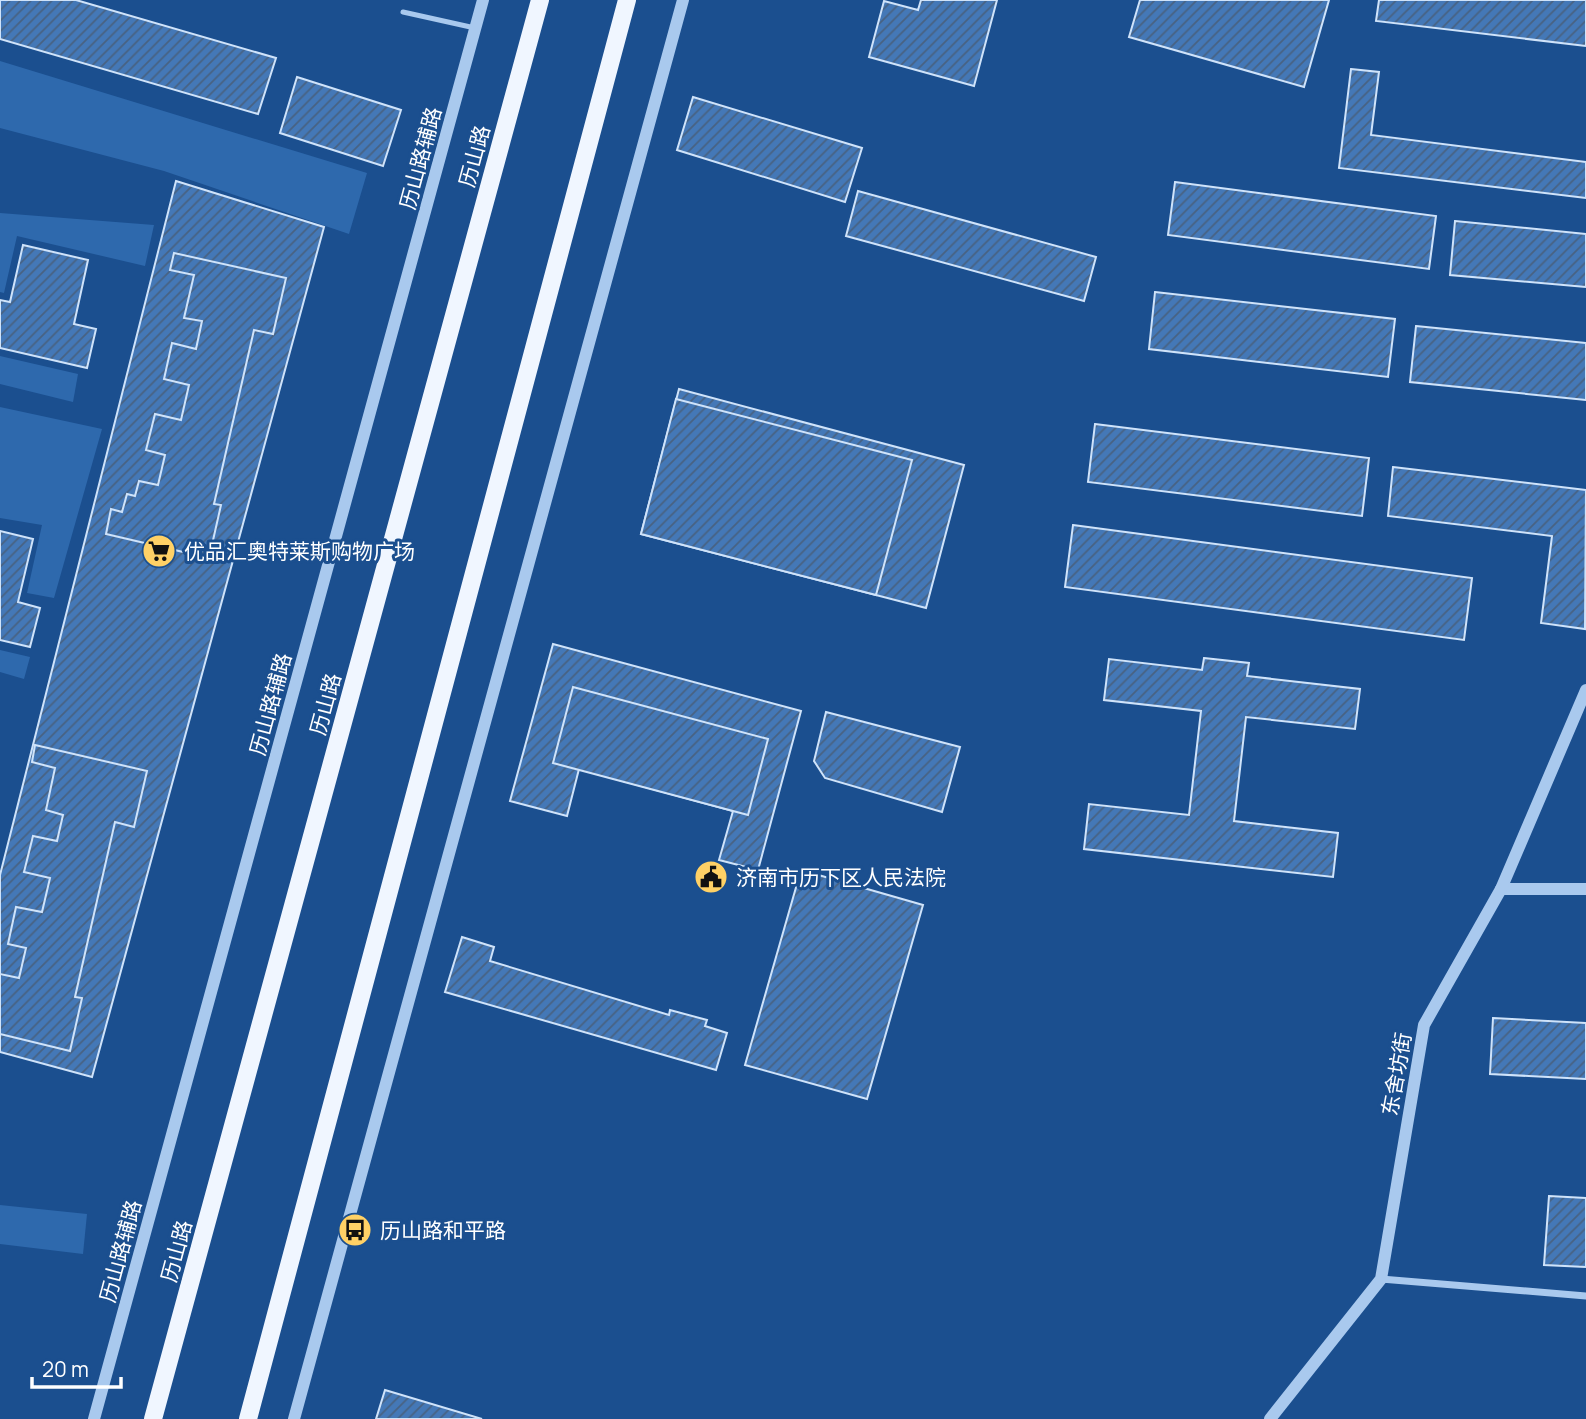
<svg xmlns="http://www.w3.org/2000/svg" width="1586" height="1419" viewBox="0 0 1586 1419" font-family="Manrope,'Noto Sans SC',sans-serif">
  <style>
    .green { fill: #2e69ad }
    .building { fill: url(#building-hatch); stroke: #cfe3fa; stroke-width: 2 }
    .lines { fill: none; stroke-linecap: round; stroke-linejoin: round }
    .service { stroke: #a9c9ee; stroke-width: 5 }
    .minor { stroke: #a9c9ee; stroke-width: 7 }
    .tertiary { stroke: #a9c9ee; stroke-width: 12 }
    .primary { stroke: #f0f6ff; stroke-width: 18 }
    .labels { text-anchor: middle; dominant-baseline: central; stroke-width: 6; stroke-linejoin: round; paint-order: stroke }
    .street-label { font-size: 21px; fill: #fff; stroke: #1b4f8f }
    .poi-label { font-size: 21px; fill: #fff; stroke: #1b4f8f; text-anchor: start }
  </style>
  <defs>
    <pattern id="building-hatch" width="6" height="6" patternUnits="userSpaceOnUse" patternTransform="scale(1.75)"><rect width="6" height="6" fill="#4478b7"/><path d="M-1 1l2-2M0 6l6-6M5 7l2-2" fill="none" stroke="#486282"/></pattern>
  </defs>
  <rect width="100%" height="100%" fill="#1b4f8f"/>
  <g class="green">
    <path d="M0 61 367 173 349 234 164 171 0 128Z"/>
    <path d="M0 213 154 225 145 266 17 236 4 293 0 292Z"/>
    <path d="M0 356 78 374 73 402 0 384Z"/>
    <path d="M0 407 102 429 54 598 27 593 42 525 0 518Z"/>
    <path d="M0 650 30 657 24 679 0 672Z"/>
    <path d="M0 1205 87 1214 83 1254 0 1244Z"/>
  </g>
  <g class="building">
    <path d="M0 0H76L276 58 258 114 0 39Z"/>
    <path d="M921 0H997L974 86 869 57 884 1 918 10Z"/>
    <path d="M1140 0H1329L1304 87 1129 37Z"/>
    <path d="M1379 0H1586V46L1376 21Z"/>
    <path d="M1351 69 1379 72 1371 135 1586 162V198L1339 168Z"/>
    <path d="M297 77 401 110 383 166 280 133Z"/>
    <path d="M693 97 862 148 845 202 677 150Z"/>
    <path d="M176 181 324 227 92 1077 0 1052V875Z"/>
    <path d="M1175 182 1436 216 1429 269 1168 235Z"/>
    <path d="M858 191 1096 257 1084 301 846 236Z"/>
    <path d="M1455 221 1586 234V287L1450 275Z"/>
    <path d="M23 245 88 260 74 324 96 329 87 368 0 348V300L10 302Z"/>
    <path d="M174 253 286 278 273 334 254 330 214 504 221 505 209 558 106 534 111 509 122 512 127 494 135 496 139 481 158 485 165 455 146 450 155 414 181 420 189 385 164 379 172 343 196 349 202 321 184 318 194 275 170 270Z"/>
    <path d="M1155 292 1395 319 1388 377 1149 349Z"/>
    <path d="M1416 326 1586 343V400L1410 382Z"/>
    <path d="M679 389 964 465 926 608 641 534Z"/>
    <path d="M676 399 912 460 876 595 641 534Z"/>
    <path d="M1095 424 1369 458 1362 516 1088 482Z"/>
    <path d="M1393 467 1586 490 1585 629 1541 623 1552 536 1388 516Z"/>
    <path d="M1073 525 1472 578 1464 640 1065 587Z"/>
    <path d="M0 531 33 539 18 602 40 608 30 647 0 640Z"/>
    <path d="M553 644 801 711 758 870 719 860 733 811 579 769 567 816 510 801Z"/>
    <path d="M1204 658 1249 663 1247 676 1360 689 1355 729 1246 717 1234 821 1338 833 1333 877 1084 849 1089 804 1189 815 1201 711 1104 700 1109 659 1202 670Z"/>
    <path d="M573 687 768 739 748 815 553 763Z"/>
    <path d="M826 712 960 747 942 812 825 778 814 761Z"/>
    <path d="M35 745 147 771 134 827 115 822 75 997 82 998 70 1051 0 1034V974L19 978 26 948 8 944 16 907 42 912 50 878 24 872 33 836 57 841 63 815 46 810 55 768 32 762Z"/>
    <path d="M801 870 923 905 867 1099 745 1065Z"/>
    <path d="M462 937 494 947 490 961 669 1015 670 1010 707 1020 705 1026 727 1033 716 1070 445 992Z"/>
    <path d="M1493 1018 1586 1023V1079L1490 1074Z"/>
    <path d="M1549 1196 1586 1198V1267L1544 1265Z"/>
    <path d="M385 1390 482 1419H376Z"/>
  </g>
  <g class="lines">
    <path class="service" d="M403 12 475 28"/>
    <path class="minor" d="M1381 1279 1586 1296"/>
    <g class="tertiary">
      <path d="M1501 889H1586"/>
      <path d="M94 1419 483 0"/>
      <path d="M294 1419 683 0"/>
      <path d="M1270 1419 1381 1279 1424 1025 1501 889 1586 690"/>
    </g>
    <g class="primary">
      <path d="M153 1419 540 0"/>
      <path d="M248 1419 627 0"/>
    </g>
  </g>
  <defs>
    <symbol id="supermarket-disc" viewBox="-11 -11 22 22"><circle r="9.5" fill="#ffd166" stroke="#1b4f8f"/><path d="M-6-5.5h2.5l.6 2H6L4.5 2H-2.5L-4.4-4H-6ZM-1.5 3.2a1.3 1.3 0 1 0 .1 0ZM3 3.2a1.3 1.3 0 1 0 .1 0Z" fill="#111"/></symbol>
    <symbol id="civic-disc" viewBox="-11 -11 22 22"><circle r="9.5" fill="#ffd166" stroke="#1b4f8f"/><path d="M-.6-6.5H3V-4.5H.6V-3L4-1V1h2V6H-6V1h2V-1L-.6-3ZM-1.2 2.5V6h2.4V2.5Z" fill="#111"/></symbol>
    <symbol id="bus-disc" viewBox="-11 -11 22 22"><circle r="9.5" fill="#ffd166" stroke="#1b4f8f"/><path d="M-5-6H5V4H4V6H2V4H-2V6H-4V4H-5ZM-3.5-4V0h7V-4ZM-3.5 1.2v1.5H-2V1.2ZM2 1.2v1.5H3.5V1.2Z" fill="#111"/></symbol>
  </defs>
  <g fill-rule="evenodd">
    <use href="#supermarket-disc" x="140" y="532" width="38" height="38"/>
    <use href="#civic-disc" x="692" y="858" width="38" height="38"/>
    <use href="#bus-disc" x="336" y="1211" width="38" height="38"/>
  </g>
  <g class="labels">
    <g class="street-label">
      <text transform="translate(474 156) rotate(-75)">历山路</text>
      <text transform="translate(420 158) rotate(-75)">历山路辅路</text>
      <text transform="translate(270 704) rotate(-75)">历山路辅路</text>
      <text transform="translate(325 704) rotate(-75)">历山路</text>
      <text transform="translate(1396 1074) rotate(-80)">东舍坊街</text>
      <text transform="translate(120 1251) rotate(-75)">历山路辅路</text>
      <text transform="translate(176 1251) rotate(-75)">历山路</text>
    </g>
    <g class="poi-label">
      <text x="184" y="551">优品汇奥特莱斯购物广场</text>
      <text x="736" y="877">济南市历下区人民法院</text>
      <text x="380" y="1230">历山路和平路</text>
    </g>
  </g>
  <path d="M32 1377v10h89v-10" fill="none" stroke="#ffffff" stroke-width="3.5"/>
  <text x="42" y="1377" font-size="21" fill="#ffffff" stroke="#1b4f8f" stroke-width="5" paint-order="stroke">20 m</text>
</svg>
